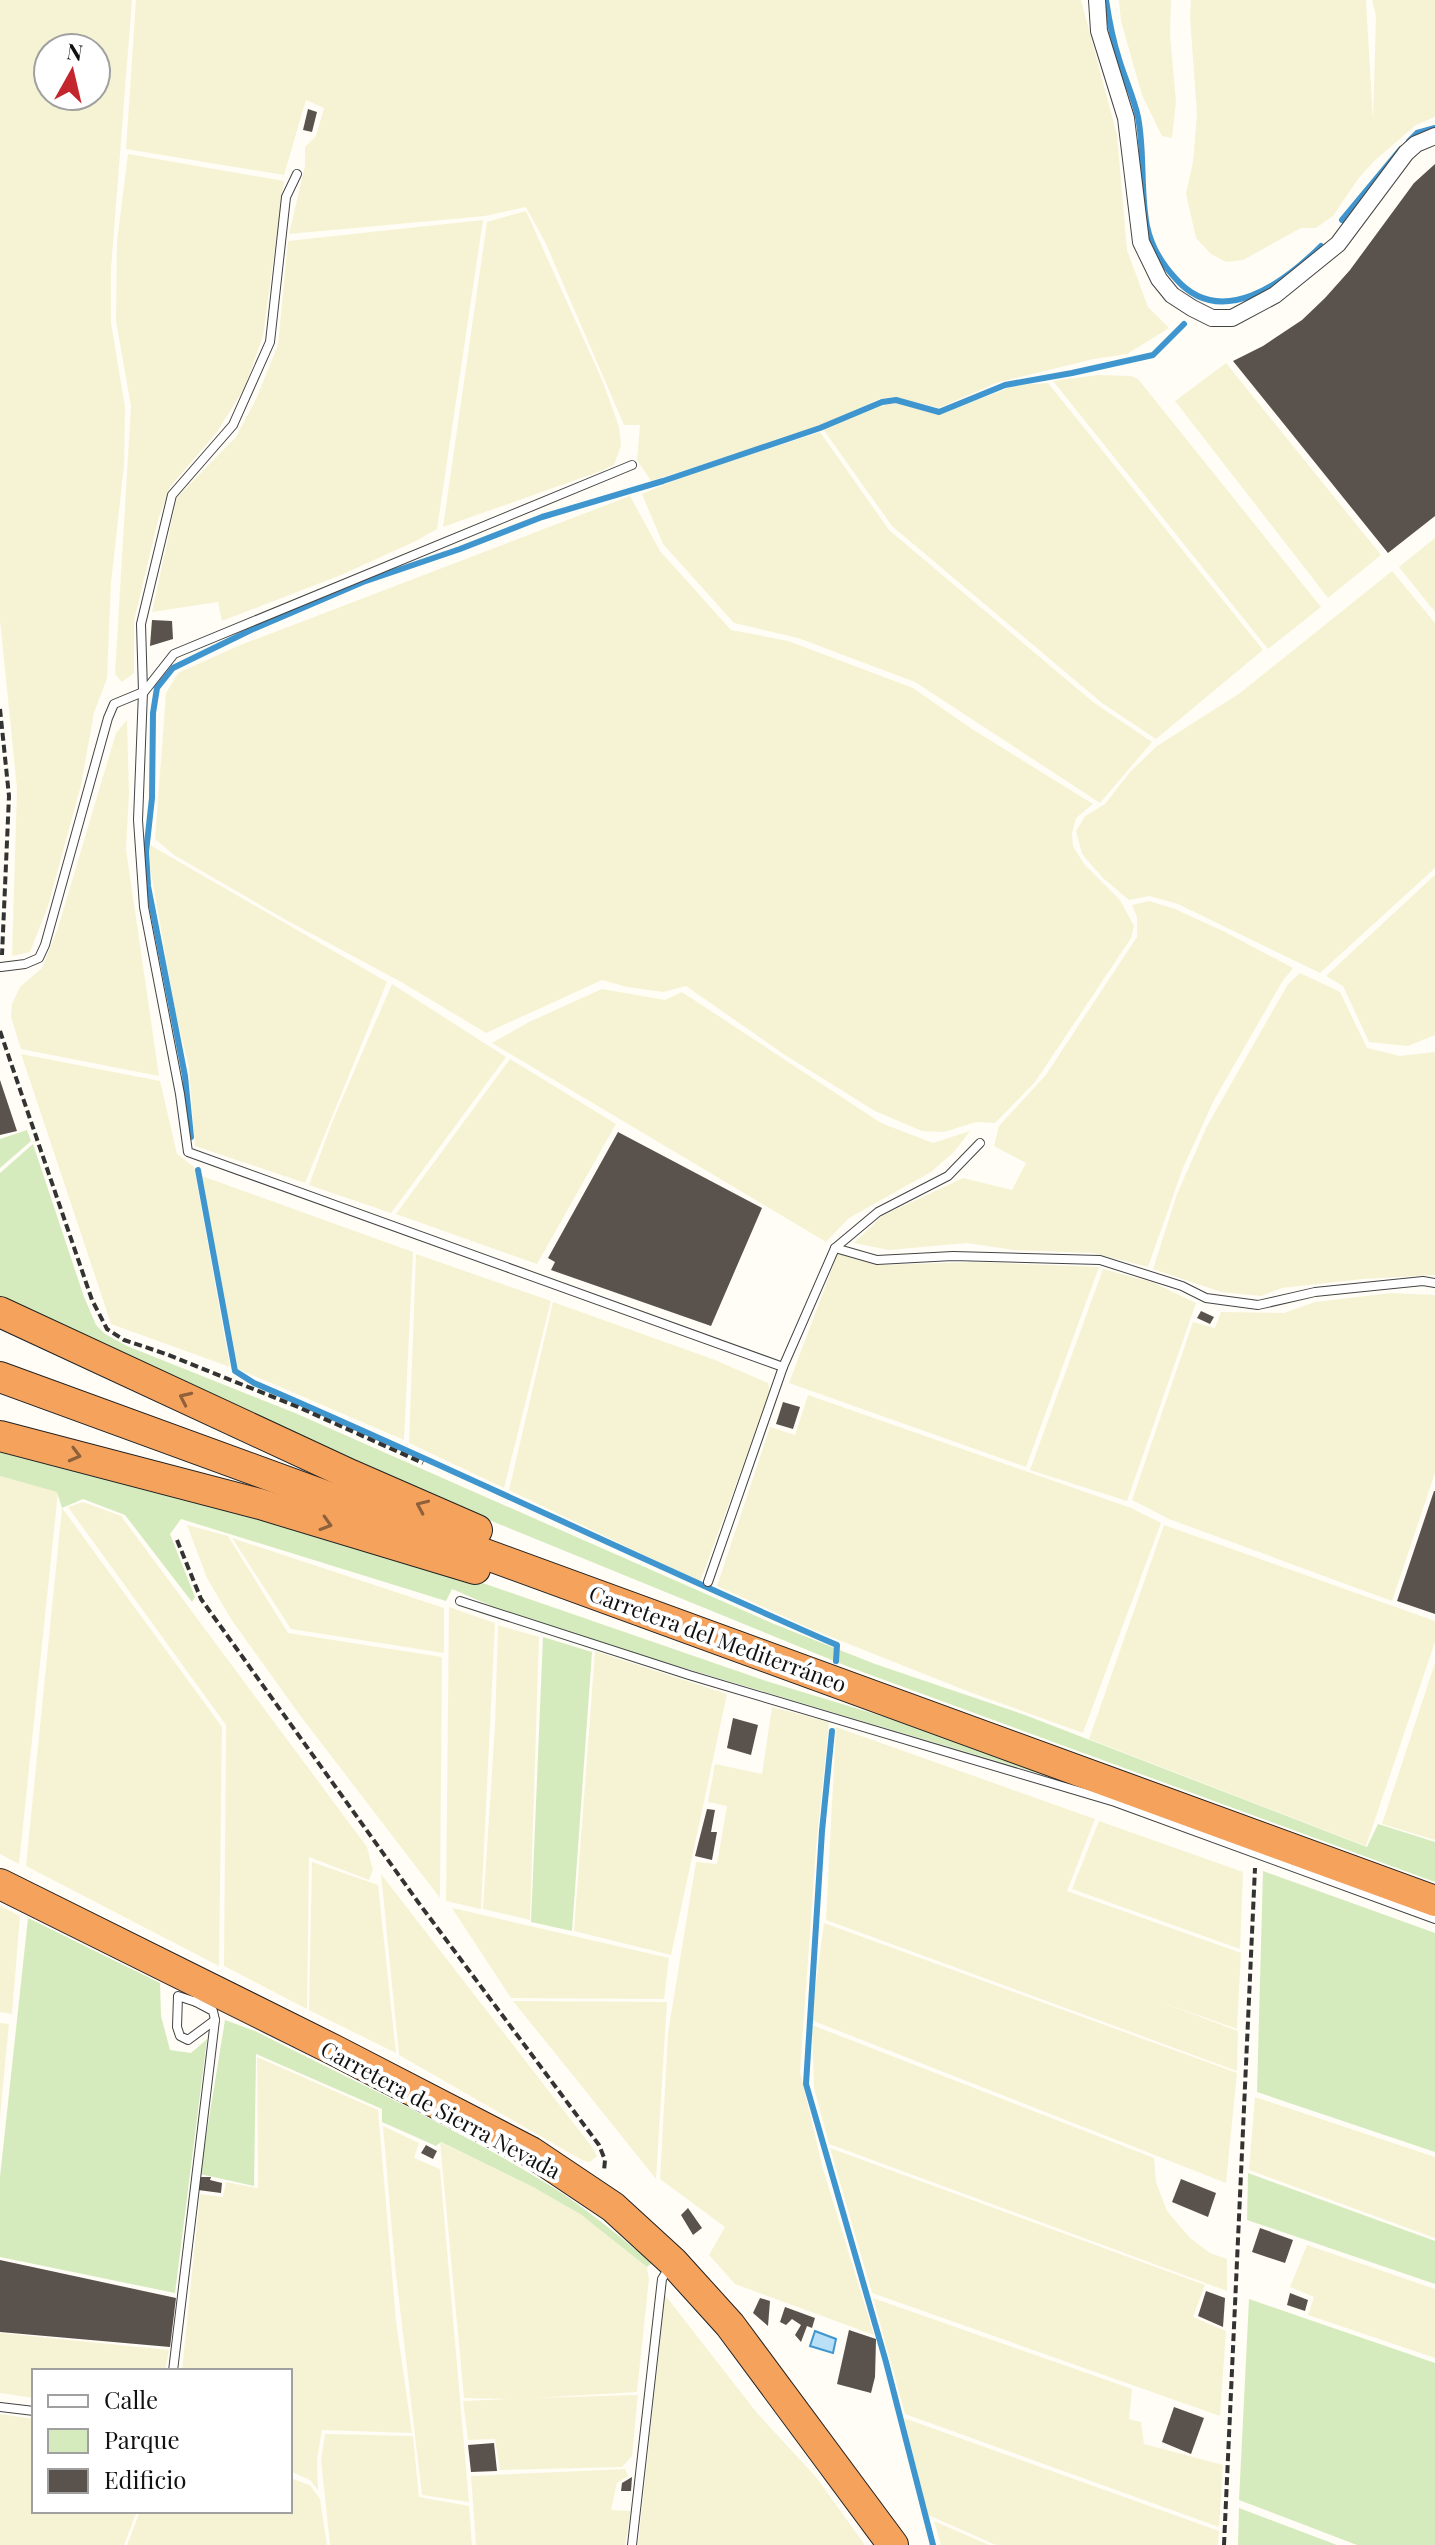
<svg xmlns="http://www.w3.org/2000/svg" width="1435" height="2545" viewBox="0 0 1435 2545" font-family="'Playfair Display',serif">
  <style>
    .farmland { fill: #f6f3d4; fill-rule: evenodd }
    .green { fill: #d5ebbd }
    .water { fill: #b9e0f7; stroke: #3f96cf; stroke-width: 2 }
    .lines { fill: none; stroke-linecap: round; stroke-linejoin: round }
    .stream { stroke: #3f96cf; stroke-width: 6 }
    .building { fill: #5a524d }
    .lane-casing { stroke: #444; stroke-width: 10 }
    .street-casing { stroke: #444; stroke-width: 18 }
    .highway-casing { stroke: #222; stroke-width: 32 }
    .path { stroke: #333; stroke-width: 4; stroke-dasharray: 8 4; stroke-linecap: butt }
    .lane { stroke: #fff; stroke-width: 8 }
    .street { stroke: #fff; stroke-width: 16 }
    .highway { stroke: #f5a25d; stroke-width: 30 }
    .oneway { stroke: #8e613b }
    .labels { text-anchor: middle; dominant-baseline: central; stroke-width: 8; stroke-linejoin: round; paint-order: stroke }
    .street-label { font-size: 22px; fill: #111; stroke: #fff }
  </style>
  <rect width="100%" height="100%" fill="#fffdf5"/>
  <g class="farmland">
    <path d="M0 0H132L111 269V323L125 407 124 466 111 583 107 678 94 713 81 785 48 906 30 952 12 956 17 789 0 620ZM96 48V96H48V48Z"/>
    <path d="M136 0H1081L1117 135 1127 250 1148 307 1169 328 1127 354 1094 359 996 383 939 408 894 397 879 399 817 427 651 481 637 460 640 425H624L546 244 526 207 485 216 289 234 305 166V147L316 136 324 108 306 100 284 175 126 149Z"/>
    <path d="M1119 0H1171L1170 34 1176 102 1172 138 1162 136 1142 95 1121 21Z"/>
    <path d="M1191 0H1366L1373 120 1376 16 1372 0H1435V117L1416 125 1374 161 1358 179 1333 216 1316 228H1301L1243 260 1226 262 1211 254 1196 238 1186 194 1193 162 1197 114 1190 17Z"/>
    <path d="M128 154 284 181 263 336 245 387 217 432 170 487 158 520 134 621V673L122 682 115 674 131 406 116 321 117 241Z"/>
    <path d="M526 211 603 382 619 427 621 446 614 465 598 472 443 527 487 222Z"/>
    <path d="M483 220 437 529 416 541 341 575 222 621 218 602 152 612 177 497 236 437 256 399 278 345 288 241Z"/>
    <path d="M1226 363 1381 555 1328 598 1175 401Z"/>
    <path d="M1098 375 1131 376 1138 379 1321 607 1268 649 1053 381Z"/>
    <path d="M1048 383 1263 650 1156 739 1102 703 892 526 823 429 876 405 895 403 938 415 1016 385Z"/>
    <path d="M820 432 889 530 1093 702 1152 742 1100 803 915 682 798 638 734 623 663 544 642 494 685 476Z"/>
    <path d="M630 496 660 551 731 630 788 641 913 688 972 729 1093 804 1076 818 1072 833 1073 846 1084 864 1120 900 1134 926 1131 938 1035 1082 995 1123 976 1122 944 1132 922 1131 875 1111 785 1055 686 986 663 992 627 987 602 980 486 1033 403 983 286 920 174 855 155 839 166 693 178 673 238 646Z"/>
    <path d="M1435 538V612L1399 567Z"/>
    <path d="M1392 571 1435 623V868L1320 973 1178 904 1149 896 1129 900 1103 878 1082 854 1076 831 1085 816 1105 804 1130 772 1157 746 1240 693Z"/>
    <path d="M127 720 129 793 126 849 159 1076 21 1049 11 1017 12 1004 20 987 42 968 58 928 116 733Z"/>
    <path d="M150 845 387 982 305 1183 195 1146 189 1067 176 1015 150 867Z"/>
    <path d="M1435 875V1035L1408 1046 1369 1042 1343 986 1326 976Z"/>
    <path d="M1149 901 1175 909 1225 932 1293 968 1282 982 1214 1100 1183 1168 1148 1267 1093 1253 1014 1250 967 1243 889 1250 854 1243 882 1216 963 1178 1012 1190 1026 1163 994 1146 999 1126 1045 1076 1137 937V917L1132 905Z"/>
    <path d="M1300 973 1340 992 1367 1048 1400 1056 1435 1052V1275L1362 1279 1282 1288 1261 1296 1221 1292 1153 1269 1177 1194 1207 1126 1288 984Z"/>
    <path d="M392 984 506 1057 391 1213 309 1185 333 1120Z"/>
    <path d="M602 989 665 1000 682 992 881 1123 933 1143 970 1131 954 1152 931 1172 849 1218 826 1242 492 1043 529 1022Z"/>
    <path d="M21 1054 160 1081 177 1154 194 1167 230 1367 111 1324Z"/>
    <path d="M510 1059 616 1124 537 1264 396 1214Z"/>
    <path d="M202 1176 413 1252 404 1440 238 1369Z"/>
    <path d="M838 1253 879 1265 975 1262 1099 1267 1026 1467 789 1383Z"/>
    <path d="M416 1254 551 1301 504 1488 409 1443Z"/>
    <path d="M1103 1269 1152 1282 1196 1303 1127 1501 1030 1470Z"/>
    <path d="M1391 1293 1435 1295V1473L1392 1601 1169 1519 1132 1500 1193 1322 1215 1328 1221 1312 1284 1313 1315 1302Z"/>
    <path d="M553 1302 715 1360 768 1383 770 1392 700 1582 509 1490Z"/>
    <path d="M808 1395 1131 1508 1161 1523 1083 1733 972 1693 816 1631 717 1586 770 1427 795 1435Z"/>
    <path d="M0 1476 58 1492 19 1864 0 1854Z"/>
    <path d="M83 1502 121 1516 367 1847 373 1870 369 1880 309 1857 307 2009 224 1966 226 1725 68 1507Z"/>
    <path d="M62 1508 222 1727 219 1966 26 1866Z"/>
    <path d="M187 1525 228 1536 288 1633 442 1657 440 1898 299 1714 231 1619 207 1578Z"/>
    <path d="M1164 1525 1435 1621V1642L1366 1846 1089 1739Z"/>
    <path d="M232 1538 444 1608V1653L291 1629Z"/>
    <path d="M449 1607 495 1623 481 1909 446 1901Z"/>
    <path d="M498 1625 539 1637 530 1920 483 1909 495 1725Z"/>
    <path d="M595 1651 727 1694 671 1955 574 1931Z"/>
    <path d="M1435 1663V1840L1382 1824Z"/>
    <path d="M772 1707 829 1722 816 1848 800 2072 823 2169 874 2335 735 2284 709 2255 725 2227 660 2179 668 2033 696 1862 717 1864 727 1806 708 1802 715 1764 762 1774Z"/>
    <path d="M836 1727 1095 1819 1067 1891 1241 1953 1237 2029 1158 2001 1238 2031 1237 2071 826 1920Z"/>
    <path d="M1099 1821 1243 1872 1240 1949 1072 1889Z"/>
    <path d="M312 1862 378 1885 396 2053 309 2010Z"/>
    <path d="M381 1874 592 2147 597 2156 590 2162 582 2160 399 2055Z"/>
    <path d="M0 1906 20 1916 12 2014 0 2012Z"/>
    <path d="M452 1908 669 1958 664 1999 511 1998Z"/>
    <path d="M824 1923 1237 2073 1226 2183 811 2020Z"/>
    <path d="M513 2001 667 2002 656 2179 576 2079Z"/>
    <path d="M0 2023 9 2024 0 2117Z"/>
    <path d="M812 2025 1154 2158 1156 2182 1167 2211 1190 2238 1210 2253 1227 2259V2291L829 2144 814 2088Z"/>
    <path d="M257 2057 378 2110 396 2321 412 2433 322 2430 317 2460 318 2490 310 2480 290 2471V2371H182L200 2194 223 2197 226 2182 258 2188Z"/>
    <path d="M1255 2097 1435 2157V2238L1249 2170Z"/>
    <path d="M383 2126 419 2143 414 2158 440 2169 469 2502 422 2495 395 2266Z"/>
    <path d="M440 2142 533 2187 580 2214 647 2267 649 2279 637 2392 534 2398 638 2395 632 2456 622 2467 500 2470 495 2439 468 2440 463 2401 508 2399 464 2398Z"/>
    <path d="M830 2148 1205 2285 1193 2317 1226 2331 1220 2416 872 2293Z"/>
    <path d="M1307 2245 1435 2289V2358L1308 2315 1314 2297 1290 2287Z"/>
    <path d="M665 2295 757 2413 816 2477 865 2545H638Z"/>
    <path d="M873 2298 1132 2389 1129 2419 1141 2422 1144 2444 1223 2465 1219 2527 905 2414Z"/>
    <path d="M0 2333 169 2350 165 2371H34V2398L0 2393Z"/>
    <path d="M0 2414 34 2419V2511H137L124 2545H0Z"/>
    <path d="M904 2418 1219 2531 1218 2545H996L928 2515Z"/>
    <path d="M325 2434 413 2436 419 2497 469 2506 472 2545H330L321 2460Z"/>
    <path d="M625 2469 628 2476 617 2483 611 2510 631 2511 625 2545H476L471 2476Z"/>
    <path d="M290 2478 310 2485 320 2499 327 2545H127L140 2511H290Z"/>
    <path d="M934 2521 989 2545H941Z"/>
  </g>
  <g class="green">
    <path d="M27 1130 31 1141 0 1168V1139Z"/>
    <path d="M33 1144 84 1297 96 1325 105 1334 127 1346 295 1413 774 1624 875 1664 1025 1715 1367 1847 1378 1824 1435 1842V1882L849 1667 423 1493 0 1304V1173Z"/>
    <path d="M0 1448 428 1564 766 1681 885 1717 1071 1783 600 1643 496 1608 452 1589 446 1601 181 1519 170 1534 195 1597 192 1602 125 1515 83 1499 62 1508 57 1492 0 1476Z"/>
    <path d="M543 1637 592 1652 572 1931 531 1922Z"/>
    <path d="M1263 1871 1435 1933V2152L1257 2092Z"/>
    <path d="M28 1918 160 1983 161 2016 170 2050 191 2053 207 2039 175 2293 0 2257V2177Z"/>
    <path d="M225 2020 255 2031C353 2081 455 2127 549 2185 586 2208 619 2236 652 2263L647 2267 580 2214 533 2187 441 2142 436 2146 382 2122V2109L256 2054 254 2186 200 2174Z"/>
    <path d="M1248 2173 1435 2241V2284L1247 2220Z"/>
    <path d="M1249 2299 1435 2363V2545H1357L1239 2500Z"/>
    <path d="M1239 2508 1337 2545H1238Z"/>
  </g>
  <path class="water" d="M815 2331 836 2339 833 2353 810 2346Z"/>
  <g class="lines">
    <g class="stream">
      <path d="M1106 0C1109 20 1113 41 1119 59 1125 79 1134 98 1138 117 1145 153 1140 191 1147 226 1151 246 1163 265 1176 279 1221 330 1284 283 1321 246"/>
      <path d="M1409 141 1417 133 1435 128"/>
      <path d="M1342 220 1401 149"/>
      <path d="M191 1137 185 1076 148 886 146 852 152 798 153 713 157 688 173 668 251 630 363 582 460 549 542 517 663 481 820 428 882 402 896 400 939 412 1005 385 1072 373 1153 355 1184 324"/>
      <path d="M198 1170 235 1371 254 1383C450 1467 641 1560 837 1645L836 1661"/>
      <path d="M832 1731 822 1831 806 2084 886 2362 933 2545"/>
    </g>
  </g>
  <g class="building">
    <path d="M308 109 317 112 312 132 303 130Z"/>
    <path d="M1435 164V516L1388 553 1233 361 1263 346 1302 320 1325 298 1350 270 1414 183Z"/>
    <path d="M152 620 172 621 173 639 150 646Z"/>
    <path d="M0 1080 17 1131 0 1135Z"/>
    <path d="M618 1132 762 1208 711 1326 551 1270 555 1262 548 1258Z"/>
    <path d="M1201 1311 1214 1317 1210 1324 1197 1318Z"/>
    <path d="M783 1402 800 1407 793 1429 776 1424Z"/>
    <path d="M1434 1491H1435V1614L1397 1601Z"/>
    <path d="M733 1718 758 1725 751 1755 727 1748Z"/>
    <path d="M707 1809 715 1810 711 1832H717L712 1860 695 1856Z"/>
    <path d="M426 2145 437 2151 433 2159 421 2153Z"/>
    <path d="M200 2177H211L210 2180 222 2183 221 2193 198 2190Z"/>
    <path d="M1181 2179 1216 2193 1208 2217 1172 2202Z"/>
    <path d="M688 2208 702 2228 693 2235 681 2215Z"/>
    <path d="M1260 2228 1293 2240 1285 2263 1252 2252Z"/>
    <path d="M0 2260 176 2298 170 2347 0 2332Z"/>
    <path d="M1206 2291 1225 2298 1223 2327 1198 2316Z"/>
    <path d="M1290 2293 1308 2300 1305 2311 1287 2305Z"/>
    <path d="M760 2298 770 2301 768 2326 753 2313Z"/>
    <path d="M785 2307 815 2318 812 2328 807 2326 801 2342 795 2335 801 2325 792 2319 786 2325 780 2322Z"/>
    <path d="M849 2330 876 2339 875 2377 871 2393 837 2384Z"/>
    <path d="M1174 2407 1204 2418 1191 2454 1162 2442Z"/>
    <path d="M494 2443 497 2471 471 2472 468 2445Z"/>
    <path d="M632 2477 631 2491H621L622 2483Z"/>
  </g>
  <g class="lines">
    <defs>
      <g id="lane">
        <path d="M143 692 141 624 172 495 233 425 270 342 286 197 297 174"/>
        <path d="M144 692 174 654 632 465"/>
        <path d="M1 967 25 964 39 958 45 945 108 718 114 704 143 692 138 820 144 907 180 1094 188 1152 783 1367"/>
        <path d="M835 1248 877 1260 953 1256 1100 1260 1182 1286 1206 1298 1258 1305 1315 1292 1423 1281 1435 1283"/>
        <path d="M708 1582 783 1367 835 1248 878 1212 948 1176 980 1143"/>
        <path d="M460 1601 689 1675 1115 1802 1435 1919"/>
        <path d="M196 2002 178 1996 177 2027 180 2036 188 2040 215 2020"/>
        <path d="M173 2371 215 2020 213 2011 196 2002 200 1989"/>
        <path d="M0 2407 34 2411"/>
        <path d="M632 2545 662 2279 670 2266"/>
      </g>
      <path id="street" d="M1097 0 1099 31 1126 118 1141 242 1159 279 1172 295 1192 308 1212 318H1232L1275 295 1338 244 1406 153 1416 144 1435 136"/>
      <g id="highway">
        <path d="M0 1312 351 1475 477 1530"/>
        <path d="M0 1377 1435 1901"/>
        <path d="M0 1436 260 1504 475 1569"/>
        <path d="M0 1884 334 2050 531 2152 613 2207 673 2262 730 2325 893 2545"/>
      </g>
    </defs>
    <use href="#lane" class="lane-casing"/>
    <use href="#street" class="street-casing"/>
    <use href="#highway" class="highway-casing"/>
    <g class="path">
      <path d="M0 709 9 796 2 955"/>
      <path d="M0 1031 92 1300 107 1329 124 1340 166 1354 298 1407 423 1463"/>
      <path d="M177 1540 201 1599 418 1902 599 2145 605 2160 604 2171"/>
      <path d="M1224 2545 1255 1868"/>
    </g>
    <use href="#lane" class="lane"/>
    <use href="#street" class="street"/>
    <use href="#highway" class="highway"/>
  </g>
  <defs><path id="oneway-chevron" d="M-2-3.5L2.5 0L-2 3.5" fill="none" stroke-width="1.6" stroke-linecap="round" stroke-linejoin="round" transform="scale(2)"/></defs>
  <g class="oneway">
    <use href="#oneway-chevron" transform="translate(185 1398) rotate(-155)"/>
    <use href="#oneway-chevron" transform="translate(75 1455) rotate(15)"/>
    <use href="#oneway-chevron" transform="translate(422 1506) rotate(-156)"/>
    <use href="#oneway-chevron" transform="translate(326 1524) rotate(17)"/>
  </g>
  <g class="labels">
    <g class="street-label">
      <text transform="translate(718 1638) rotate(20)">Carretera del Mediterráneo</text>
      <text transform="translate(441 2109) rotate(28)">Carretera de Sierra Nevada</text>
    </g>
  </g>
  <rect x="32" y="2369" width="260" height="144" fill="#ffffff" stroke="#a0a0a0" stroke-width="2"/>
  <rect x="48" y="2395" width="40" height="12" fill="#ffffff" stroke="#a0a0a0" stroke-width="2"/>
  <text x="104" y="2409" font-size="24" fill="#111111">Calle</text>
  <rect x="48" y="2429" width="40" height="24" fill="#d5ebbd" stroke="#a0a0a0" stroke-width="2"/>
  <text x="104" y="2449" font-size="24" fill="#111111">Parque</text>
  <rect x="48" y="2469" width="40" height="24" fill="#5a524d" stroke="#a0a0a0" stroke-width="2"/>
  <text x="104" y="2489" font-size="24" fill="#111111">Edificio</text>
  <g transform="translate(72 72) rotate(8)"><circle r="38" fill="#ffffff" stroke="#a0a0a0" stroke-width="2"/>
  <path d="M0-6L14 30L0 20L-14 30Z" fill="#c4262e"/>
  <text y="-12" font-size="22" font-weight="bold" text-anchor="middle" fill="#111111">N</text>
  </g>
</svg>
